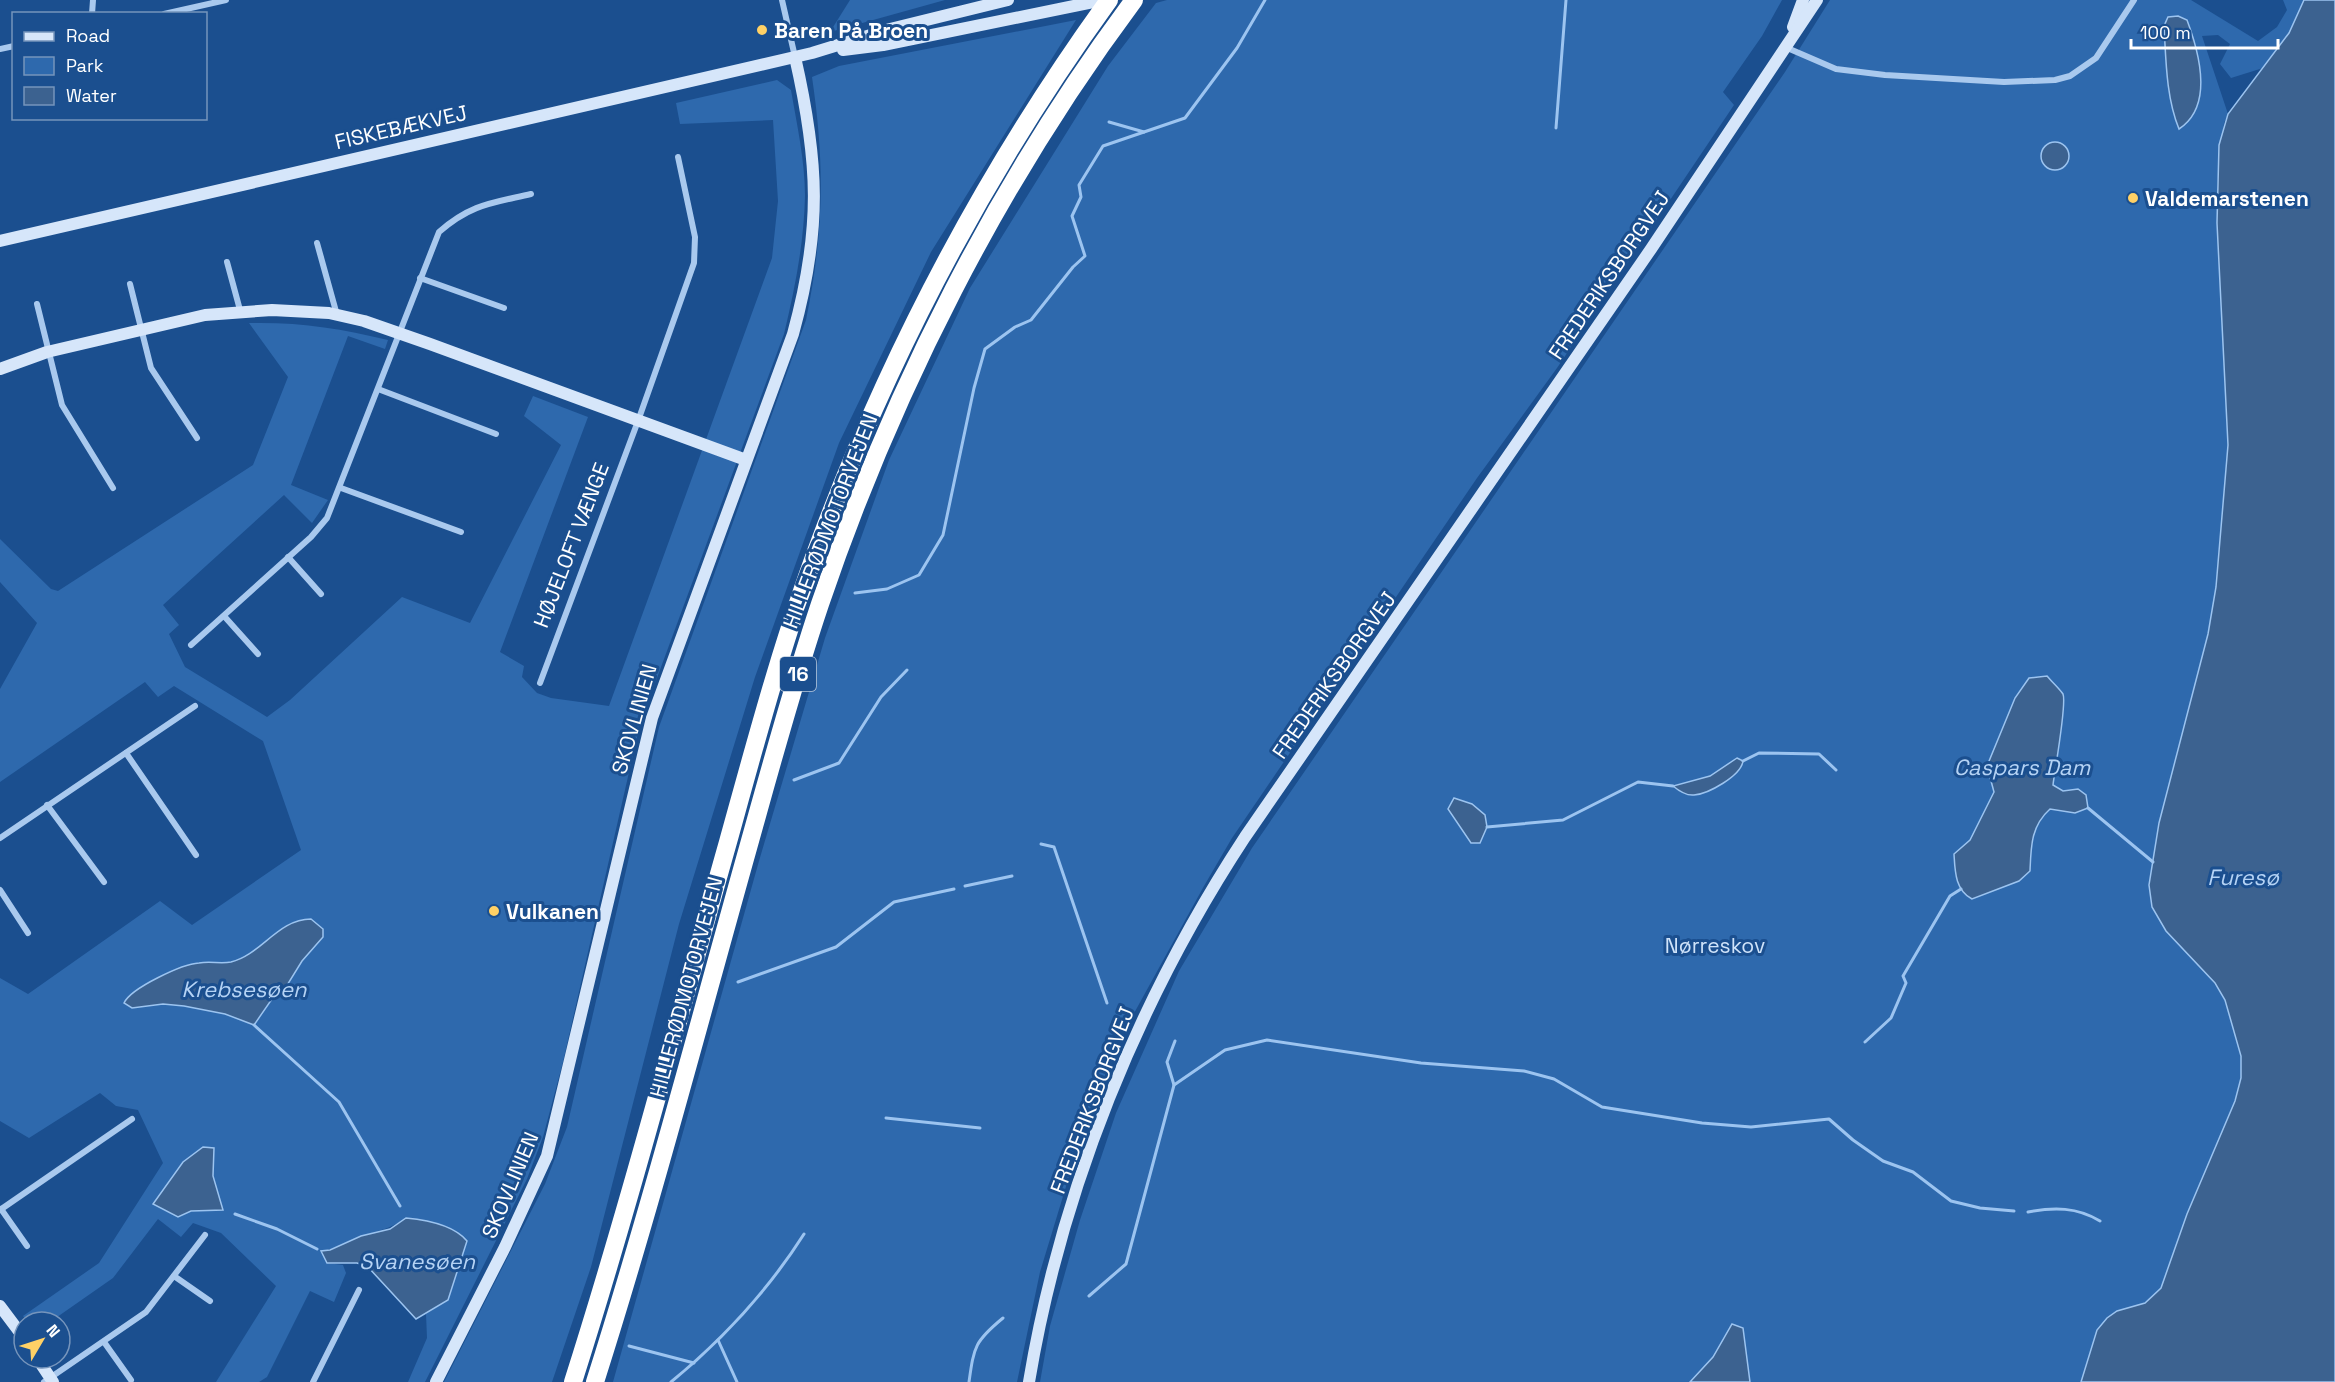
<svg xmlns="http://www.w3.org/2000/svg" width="2335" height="1382" viewBox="0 0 2335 1382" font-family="'Space Grotesk',sans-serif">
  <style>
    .green { fill: #2e69ad }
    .water { fill: #3c6290; stroke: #9cc4f0; stroke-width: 1.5 }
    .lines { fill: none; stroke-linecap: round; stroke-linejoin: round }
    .stream { stroke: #9cc4f0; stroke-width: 3 }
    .street { stroke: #a9c9ee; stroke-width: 6 }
    .secondary { stroke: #d6e6fa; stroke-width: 12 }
    .highway { stroke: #fff; stroke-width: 18 }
    .poi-dot { fill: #ffd166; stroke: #1b4f8f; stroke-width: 2 }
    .labels { text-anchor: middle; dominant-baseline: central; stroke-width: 6; stroke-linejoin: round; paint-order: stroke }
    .shield { fill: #1b4f8f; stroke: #bbcadd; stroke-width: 1.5 }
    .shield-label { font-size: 20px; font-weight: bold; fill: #fff }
    .poi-label { font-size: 21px; font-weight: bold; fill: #fff; stroke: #1b4f8f; text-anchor: start }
    .street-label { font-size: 21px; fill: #fff; stroke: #1b4f8f }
    .park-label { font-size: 21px; fill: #cfe3fa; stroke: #1b4f8f }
    .water-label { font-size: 22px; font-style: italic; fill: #b5d3f5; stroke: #1b4f8f }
  </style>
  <rect width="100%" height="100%" fill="#1b4f8f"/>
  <g class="green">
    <path d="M850 0H945L830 32Z"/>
    <path d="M1167 0H1782L1762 36 1723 92 1734 105 1557 368 1477 478 1232 838 1204 886 1127 1026 1085 1124 1040 1272 1017 1382H613L759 861 825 638 889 460 970 288 1108 66 1156 3Z"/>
    <path d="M1830 0H2191L2258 41 2277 27 2287 10 2283 0H2304L2289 33 2263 68 2231 78 2220 64 2230 44 2218 35 2202 36 2228 114 2224 123 2217 186V223L2228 445 2216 587 2208 634 2159 823 2149 885 2225 1000 2241 1056V1078L2235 1101 2187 1214 2161 1288 2145 1303 2117 1311 2097 1330 2081 1382H1040L1050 1326 1080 1220 1116 1113 1179 971 1252 848 1785 72Z"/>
    <path d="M1076 20 931 252 839 443 755 677 679 924 591 1267 552 1382H444L545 1184 567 1127 659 727 806 320C824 232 825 165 812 77L839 66Z"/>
    <path d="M777 80 791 90C797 125 805 161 805 196 804 243 795 288 784 334L640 724 563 1062 543 1137 527 1179 425 1382H408L427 1338 426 1314 448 1300 459 1232 422 1220 406 1218C390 1229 380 1230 362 1236 348 1240 336 1250 321 1251L327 1263 343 1265 346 1273 334 1302 310 1291 267 1377 259 1382H216L276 1286 221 1233 193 1223 181 1237 158 1219 113 1278 50 1322H28L23 1316 99 1263 163 1163 138 1110 116 1106 100 1093 29 1138 0 1121V978L28 994 160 901 192 925 301 850 263 741 174 686 158 697 145 682 0 782V689L37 623 0 582V539L51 589 58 591 253 465 288 377 249 323C300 322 339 328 388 340L385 349 348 336 291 485 328 500 312 523 284 495 163 605 179 625 169 634 185 667 267 717 290 700 402 597 470 623 561 445 524 416 533 396 588 417 500 652 524 666 522 677 537 693 551 698 609 706 772 258 778 201 773 120 680 124 676 103Z"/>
  </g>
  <g class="water">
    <path d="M2304 0H2335V1382H2081L2097 1330 2107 1318 2117 1311 2145 1303 2161 1288 2187 1214 2235 1101 2241 1078V1056L2225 1000 2215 983 2166 931 2152 907 2149 885 2159 823 2208 634 2216 587 2228 445 2217 223 2219 145 2228 114 2289 33Z"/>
    <path d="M2178 16 2187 20C2199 52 2214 106 2179 129 2166 97 2166 60 2164 26L2168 17Z"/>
    <circle cx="2055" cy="156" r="14"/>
    <path d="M2047 676C2052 682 2059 688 2063 694 2067 704 2055 768 2053 785L2063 791 2078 789 2086 795 2088 808 2075 813 2050 809C2031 826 2031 846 2030 871L2019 881 1972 899C1955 890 1955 871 1954 854L1970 840 1994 792 1987 766 2015 698 2029 678Z"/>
    <path d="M1737 758 1743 761C1741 776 1708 794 1694 795 1686 796 1679 791 1673 786L1710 776Z"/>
    <path d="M1454 798 1472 804 1485 815 1487 827 1480 843H1471L1448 809Z"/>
    <path d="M311 919 323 929V937L302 961 286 987 274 996 254 1025 225 1014 184 1006 163 1004 132 1008 124 1003C131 988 182 964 199 963 210 961 221 964 231 962 261 955 278 919 311 919Z"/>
    <path d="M203 1147 214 1148 213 1176 223 1210 191 1211 178 1217 153 1204 183 1162Z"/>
    <path d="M406 1218C427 1220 454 1225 467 1241L448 1300 416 1319 368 1267 357 1263H327L321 1251 330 1250 361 1236 390 1229Z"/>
    <path d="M1732 1324 1743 1328 1750 1382H1690L1713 1357Z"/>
  </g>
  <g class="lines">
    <g class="stream">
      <path d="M1109 122 1144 132"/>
      <path d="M1556 128 1566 0"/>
      <path d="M855 593 887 589 919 575 943 535 974 388 985 349 1015 327 1031 320 1073 267 1085 256 1072 216 1081 197 1079 185 1103 146 1185 118 1237 48 1265 0"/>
      <path d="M1743 761 1759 753 1819 754 1836 770"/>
      <path d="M794 780 839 763 881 697 907 670"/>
      <path d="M2088 808 2153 862"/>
      <path d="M1487 827 1563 820 1638 782 1673 786"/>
      <path d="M1041 844 1054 847 1107 1003"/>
      <path d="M965 886 1012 876"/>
      <path d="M738 982 836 947 894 902 954 889"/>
      <path d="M254 1025 339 1102 400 1206"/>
      <path d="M1175 1041 1167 1062 1174 1085 1225 1050 1267 1040 1421 1063 1524 1071 1554 1079 1602 1107 1702 1123 1751 1127 1829 1119 1853 1140 1883 1161 1913 1172 1951 1201 1980 1208 2014 1211"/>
      <path d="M1865 1042 1891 1018 1906 983 1903 976 1950 896 1961 889"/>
      <path d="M886 1118 980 1128"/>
      <path d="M2028 1212C2054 1207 2077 1207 2100 1221"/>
      <path d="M235 1214 277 1229 317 1249"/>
      <path d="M1089 1296 1126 1264 1174 1085"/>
      <path d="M718 1340 737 1382"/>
      <path d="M629 1346 694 1363"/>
      <path d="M671 1382C722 1340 769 1289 804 1234"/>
      <path d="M969 1382C974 1346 975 1341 1003 1318"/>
    </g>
    <g class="street">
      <path d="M782 0 795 57"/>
      <path d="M92 14 93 0"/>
      <path d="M164 14 226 0"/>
      <path d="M1785 47 1836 69 1885 75 2004 82 2055 80 2070 76 2096 58 2134 0"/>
      <path d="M0 49 14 46"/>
      <path d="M317 243 337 315"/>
      <path d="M227 262 240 310"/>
      <path d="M420 278 504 308"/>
      <path d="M130 284 151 368 197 438"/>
      <path d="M37 304 62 405 113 488"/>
      <path d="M378 389 496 434"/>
      <path d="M341 488 461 532"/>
      <path d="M288 557 321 594"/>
      <path d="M224 616 258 654"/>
      <path d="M191 645 311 537 327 518 439 232C471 204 492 203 531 194"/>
      <path d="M540 683 638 421 694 263 695 237 678 157"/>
      <path d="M126 753 196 855"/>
      <path d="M47 805 104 882"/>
      <path d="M0 838 195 706"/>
      <path d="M0 890 28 933"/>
      <path d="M1 1209 27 1246"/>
      <path d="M0 1210 132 1119"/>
      <path d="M174 1276 210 1301"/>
      <path d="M104 1342 131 1380"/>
      <path d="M44 1382 146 1312 205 1235"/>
      <path d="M313 1382 359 1290"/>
    </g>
    <g class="secondary">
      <path d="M1793 27 1803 0"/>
      <path d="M843 50 883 45 1103 0"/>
      <path d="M0 241 812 53 890 29 1008 0"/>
      <path d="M0 369 47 352 205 315 272 310 329 313 364 321 430 344 746 460"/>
      <path d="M0 1306 24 1338"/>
      <path d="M37 1358 53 1382"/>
      <path d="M436 1382 505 1247 547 1156 652 718 793 334C822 229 819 162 795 57"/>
      <path d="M1029 1382C1061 1190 1138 1000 1245 837L1651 249 1817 0"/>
    </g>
    <g class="highway">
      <path d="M573 1382C630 1203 677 1022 728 842 756 741 783 639 820 541 892 349 989 166 1109 0"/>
      <path d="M595 1382C651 1206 698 1026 748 848 771 766 793 684 820 604 893 389 999 181 1134 0"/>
    </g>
  </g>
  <g class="poi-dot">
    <circle cx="762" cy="30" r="6"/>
    <circle cx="2133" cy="198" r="6"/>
    <circle cx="494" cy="911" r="6"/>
  </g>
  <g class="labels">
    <rect class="shield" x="780" y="657" width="36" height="34" rx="4.5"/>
    <g class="shield-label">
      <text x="798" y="674">16</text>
    </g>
    <g class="poi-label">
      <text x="774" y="30">Baren På Broen</text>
      <text x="2145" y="198">Valdemarstenen</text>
      <text x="506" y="911">Vulkanen</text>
    </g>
    <g class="street-label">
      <text transform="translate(401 127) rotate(-13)">FISKEBÆKVEJ</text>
      <text transform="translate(1609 275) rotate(-56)">FREDERIKSBORGVEJ</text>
      <text transform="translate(830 521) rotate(-69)">HILLERØDMOTORVEJEN</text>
      <text transform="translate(571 545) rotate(-69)">HØJELOFT VÆNGE</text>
      <text transform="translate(1334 675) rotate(-55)">FREDERIKSBORGVEJ</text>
      <text transform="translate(634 719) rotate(-74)">SKOVLINIEN</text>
      <text transform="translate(686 987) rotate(-75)">HILLERØDMOTORVEJEN</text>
      <text transform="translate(1092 1100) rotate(-69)">FREDERIKSBORGVEJ</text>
      <text transform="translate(510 1185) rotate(-67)">SKOVLINIEN</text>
    </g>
    <g class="park-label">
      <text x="1715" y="945">Nørreskov</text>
    </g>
    <g class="water-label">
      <text x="2022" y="767">Caspars Dam</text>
      <text x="2243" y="877">Furesø</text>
      <text x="244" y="989">Krebsesøen</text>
      <text x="417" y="1261">Svanesøen</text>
    </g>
  </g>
  <rect x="12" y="12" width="195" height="108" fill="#1b4f8f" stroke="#7695bc" stroke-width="1.5"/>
  <rect x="24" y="32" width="30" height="9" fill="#d6e6fa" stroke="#7695bc" stroke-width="1.5"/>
  <text x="66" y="42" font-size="18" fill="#ffffff">Road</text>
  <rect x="24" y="57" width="30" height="18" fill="#2e69ad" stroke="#7695bc" stroke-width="1.5"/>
  <text x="66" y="72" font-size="18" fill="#ffffff">Park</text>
  <rect x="24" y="87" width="30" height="18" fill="#3c6290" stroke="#7695bc" stroke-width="1.5"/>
  <text x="66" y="102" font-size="18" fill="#ffffff">Water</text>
  <g transform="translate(42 1340) rotate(51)"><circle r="28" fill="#1b4f8f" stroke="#7695bc" stroke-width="1.5"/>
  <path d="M0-4.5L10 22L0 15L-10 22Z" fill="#ffd166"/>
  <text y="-9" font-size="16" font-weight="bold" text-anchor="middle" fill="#ffffff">N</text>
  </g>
  <path d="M2131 39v9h147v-9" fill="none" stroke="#ffffff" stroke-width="3"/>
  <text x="2140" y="39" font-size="18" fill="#ffffff" stroke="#1b4f8f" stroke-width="4.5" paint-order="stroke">100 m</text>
</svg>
